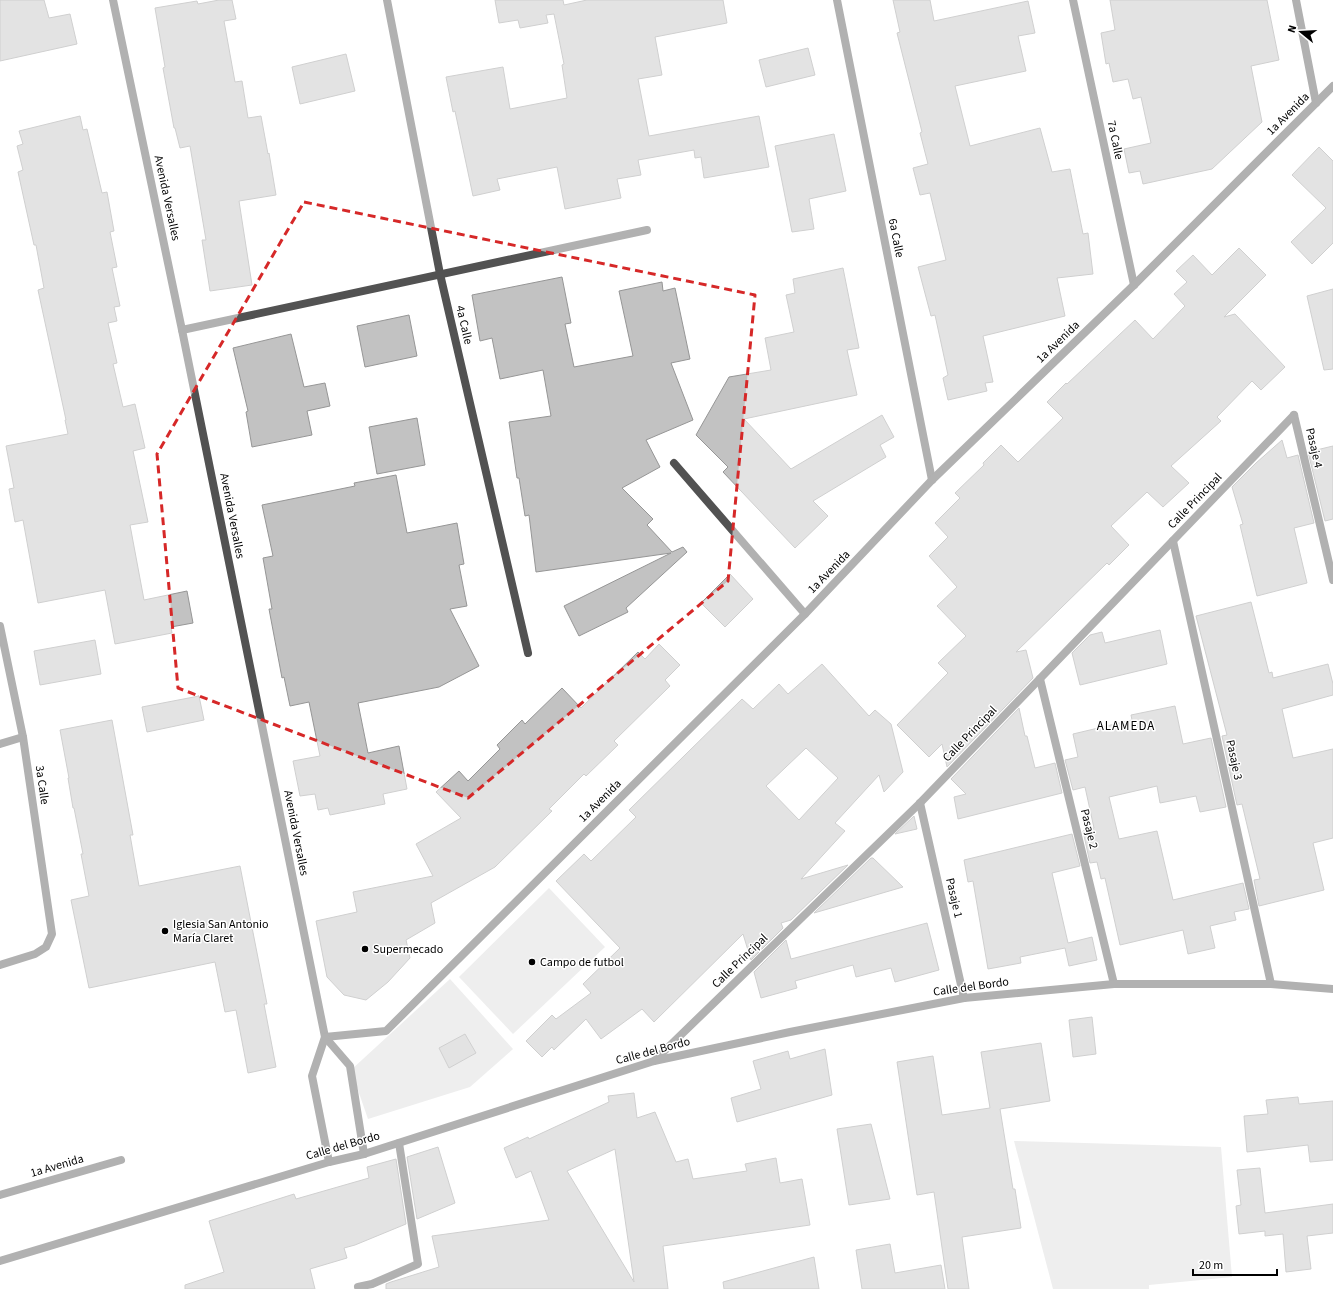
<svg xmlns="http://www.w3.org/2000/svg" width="1333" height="1289" viewBox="0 0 1333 1289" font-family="'Source Sans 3',sans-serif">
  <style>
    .green { fill: #d9d9d9 }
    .building { fill: #c2c2c2; stroke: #969696; fill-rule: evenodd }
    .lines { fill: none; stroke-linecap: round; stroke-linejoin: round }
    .service { stroke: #525252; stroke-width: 8 }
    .minor { stroke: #525252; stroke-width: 8 }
    .tertiary { stroke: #525252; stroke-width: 8 }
    .marked { fill: none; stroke: #d62828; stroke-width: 3; stroke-dasharray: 8 5; stroke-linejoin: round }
    .poi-dot { fill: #000; stroke: #fff; stroke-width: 1.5 }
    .labels { text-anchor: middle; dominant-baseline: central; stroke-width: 3; stroke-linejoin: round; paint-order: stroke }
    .street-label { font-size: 12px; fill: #000; stroke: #fff }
    .poi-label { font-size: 12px; fill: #000; stroke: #fff; text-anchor: start }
    .neighbourhood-label { font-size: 13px; letter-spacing: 1px; fill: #000; stroke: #fff }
  </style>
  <rect width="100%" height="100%" fill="#fff"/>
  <g class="green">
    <path d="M549 888 605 947 513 1034 459 977Z"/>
    <path d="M450 979 513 1049 470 1087 368 1119 351 1070Z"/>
    <path d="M1014 1141 1221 1147 1232 1277 1149 1285V1289H1053Z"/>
  </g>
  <g class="building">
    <path d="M0 0H44L49 18 70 14 77 44 0 61Z"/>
    <path d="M219 0H232L236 19 224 21 235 82 242 81 248 118 261 116 268 154 269 153 276 195 239 201 252 285 210 291 202 240H206L190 146 180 148 175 128H174L163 68 165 67 155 8 197 1 198 4Z"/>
    <path d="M495 0H563L564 5 587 0H723L727 23 655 37 662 75 638 79 649 136 759 116 769 167 704 178 701 157 695 158 694 150 638 160 641 175 617 179 621 198 565 209 557 167 497 179 500 190 473 196 455 111 453 112 446 77 503 67 510 109 567 98 562 65 564 64 554 14 546 15 548 23 520 28 518 20 499 23Z"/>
    <path d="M893 0H930L934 21 1028 1 1035 33 1018 36 1026 71 955 86 970 146 1040 128 1052 172 1070 169 1083 234 1088 233 1093 274 1057 278 1065 316 983 336 993 382 985 383 987 391 948 400 943 378 948 375 935 315 931 316 918 267 946 260 930 193 920 195 913 168 928 164 920 133 922 132 897 33 900 32Z"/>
    <path d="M1110 0H1267L1279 60 1251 66 1262 122 1212 169 1143 184 1140 171 1129 173 1124 149 1151 143 1141 97 1133 99 1128 79 1113 82 1109 63 1106 64 1101 33 1115 30Z"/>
    <path d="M808 48 815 75 766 87 759 60Z"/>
    <path d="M346 54 355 91 300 104 292 67Z"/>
    <path d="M80 116 83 130 87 129 102 193 107 192 114 231 110 232 117 267 112 268 120 306 114 307 117 321 108 323 117 363 113 364 123 407 135 404 145 448 133 451 148 522 130 525 144 600 187 591 193 623 171 627 172 633 115 644 105 590 38 603 23 520 15 522 9 489 14 488 6 446 68 434 65 420H66L38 290 44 288 36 245H34L18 172 23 170 17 146 23 144 19 131Z"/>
    <path d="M834 134 846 191 809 199 814 229 792 232 775 146Z"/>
    <path d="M1319 147 1333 161V243L1312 264 1291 242 1326 208 1292 175Z"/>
    <path d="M1239 248 1266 275 1224 317 1235 314 1285 367 1261 390 1252 381 1217 417 1221 421 1171 466 1189 483 1163 507 1147 492 1111 526 1129 545 1109 565 1107 563 1016 652 1026 650 1033 678 947 767 942 744 929 757 897 725 948 673 938 663 966 636 937 606 957 587 929 556 948 537 935 523 960 498 955 493 984 465 983 463 1001 445 1018 462 1063 418 1047 402 1066 383 1067 384 1135 320 1153 339 1185 306 1174 294 1187 282 1176 271 1193 255 1212 275Z"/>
    <path d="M843 268 859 348 847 350 857 395 744 419 791 469 882 415 894 437 880 445 886 457 813 501 828 516 795 548 723 472 728 467 696 435 729 377 771 370 765 338 794 332 786 295 795 293 793 279Z"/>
    <path d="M562 277 571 323 565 324 574 367 633 356 619 291 662 282 663 291 675 288 690 359 671 363 693 420 646 440 660 467 622 488 653 519 647 525 672 552 683 547 687 552 626 608 628 612 579 636 564 606 671 553 536 572 529 515 525 516 519 478H517L509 422 551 416 543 370 500 379 492 338 480 341 472 295Z"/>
    <path d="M1333 289V369L1324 370 1307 296Z"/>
    <path d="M409 315 417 356 365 367 357 326Z"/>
    <path d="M291 334 304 387 325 383 330 406 307 411 312 435 252 447 246 412 248 411 233 348Z"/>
    <path d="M417 418 425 465 377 474 369 427Z"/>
    <path d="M1282 440 1287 458 1298 455 1314 523 1294 528 1307 583 1257 596 1240 525 1243 524 1232 487 1256 463Z"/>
    <path d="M1333 446V519L1325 521 1308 452Z"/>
    <path d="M396 475 407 533 457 523 464 564 459 565 467 606 450 609 479 666 439 687 358 703 368 753 399 746 407 789 383 794 385 804 330 815 328 808 318 810 315 794 300 796 293 761 320 756 309 702 290 706 284 677 282 678 269 609H272L263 558 273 556 262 505 355 486 354 483Z"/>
    <path d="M730 574 753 599 725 627 701 603Z"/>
    <path d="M1251 602 1269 673 1272 672 1273 678 1328 664 1333 684V695L1282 709 1293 758 1333 749V838L1313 843 1324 890 1259 906 1254 880 1260 879 1242 804 1237 805 1222 736 1227 735 1196 616Z"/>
    <path d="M1160 630 1167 664 1080 685 1072 653 1090 635 1102 632 1105 643Z"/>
    <path d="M95 640 101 674 40 685 34 651Z"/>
    <path d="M659 644 680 665 665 680 670 686 614 741 618 745 586 776 584 774 549 809 552 811 495 867 431 903 435 923 406 940 410 958 388 982 366 1000 344 995 327 977 316 921 357 912 353 892 433 876 416 844 461 818 436 792 459 771 468 781 500 749 497 745 522 720 525 724 562 688 581 708 638 652 645 659Z"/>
    <path d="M822 664 869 716 875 710 891 724 903 772 884 792 879 775 835 823 845 831 801 879 848 865 791 920 781 923 783 928 751 960 743 934 654 1022 642 1009 601 1039 586 1019 554 1050 552 1047 542 1057 526 1041 552 1015 556 1019 591 993 583 984 620 948 556 881 584 854 591 861 636 817 629 810 742 699 753 709 779 684 788 694ZM806 748 838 778 799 820 766 786Z"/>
    <path d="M199 696 204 720 147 732 142 707Z"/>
    <path d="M1175 706 1183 744 1211 738 1226 807 1200 812 1196 796 1160 803 1157 786 1109 797 1119 839 1157 831 1173 900 1243 883 1249 909 1234 912 1236 920 1210 926 1215 948 1188 954 1183 930 1120 945 1105 878 1101 879 1097 862 1090 863 1083 831 1094 828 1085 787 1073 790 1065 760 1078 757 1073 734 1132 720 1131 715Z"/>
    <path d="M1019 708 1025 736H1027L1035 768 1055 763 1062 793 958 819 954 797 966 794 951 779Z"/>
    <path d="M112 720 133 835H130L139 886 240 866 267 1004H264L276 1067 248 1073 236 1010 225 1012 215 962 89 988 71 900 89 896 81 854H83L74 808H73L68 778H69L60 730Z"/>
    <path d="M914 816 917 829 895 834Z"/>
    <path d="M1072 834 1080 866 1052 873 1068 943 1092 937 1097 960 1069 966 1065 948 1020 957 1021 963 988 969 973 881 968 882 964 860Z"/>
    <path d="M871 858H873L903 887 814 913Z"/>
    <path d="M927 923 939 970 895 982 891 968 856 977 853 965 795 981 797 988 761 998 754 972 786 940 791 959Z"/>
    <path d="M1092 1017 1096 1054 1073 1057 1069 1020Z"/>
    <path d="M465 1034 476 1053 449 1068 439 1048Z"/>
    <path d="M1041 1043 1050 1101 1000 1109 1013 1189H1015L1021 1228 962 1237 969 1289H948L934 1192 917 1195 897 1062 933 1056 942 1115 990 1108 981 1052Z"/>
    <path d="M825 1049 832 1095 737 1122 731 1098 761 1089 753 1061 788 1051 790 1059Z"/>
    <path d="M634 1093 637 1118 655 1112 676 1162 688 1159 693 1179 747 1171 745 1164 776 1158 780 1183 802 1179 810 1225 663 1246 668 1289H386V1284L391 1282 439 1267 432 1236 549 1220 531 1171 516 1178 504 1148 528 1137 529 1139 609 1102 608 1096ZM615 1149 634 1282 567 1171Z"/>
    <path d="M1298 1097 1299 1104 1333 1101V1160L1310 1162 1308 1145 1247 1152 1244 1116 1268 1114 1266 1100Z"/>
    <path d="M871 1124 890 1199 849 1205 837 1129Z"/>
    <path d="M438 1147 455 1203 417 1219 407 1157Z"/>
    <path d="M396 1159 406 1224 355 1245 344 1248 347 1258 310 1269 315 1289H185V1285L224 1272 209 1221 294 1194 296 1199 369 1178 367 1167Z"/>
    <path d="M1260 1168 1265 1213 1333 1204V1233L1307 1236 1311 1269 1286 1272 1283 1234 1265 1236V1231L1239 1234 1236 1206 1241 1205 1237 1170Z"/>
    <path d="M890 1244 895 1273 941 1265 945 1289H862L856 1250Z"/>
    <path d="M814 1257 819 1289H724L723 1282Z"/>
  </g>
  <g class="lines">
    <g class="service">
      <path d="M1294 415 1333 580"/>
      <path d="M1173 541 1271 984"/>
      <path d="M1040 679 1114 984"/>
      <path d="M920 803 964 998"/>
    </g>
    <g class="minor">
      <path d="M113 0 182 330 325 1037 350 1066 364 1154"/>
      <path d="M387 0 440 274 528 653"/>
      <path d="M837 0 932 480"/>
      <path d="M1073 0 1134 285"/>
      <path d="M1296 0 1316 103"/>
      <path d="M182 330 647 230"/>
      <path d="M674 463 805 614"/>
      <path d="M0 626 23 737 52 934 46 947 35 954 0 965"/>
      <path d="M0 744 23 737"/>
      <path d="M325 1037 386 1031 805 614 932 480 1134 285 1333 86"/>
      <path d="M325 1037 312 1076 329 1162"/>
      <path d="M654 1061 920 803 1294 415"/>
      <path d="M0 1195 121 1160"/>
      <path d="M358 1287 372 1284 418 1264 399 1143"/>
    </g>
    <path class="tertiary" d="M0 1261 329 1162 364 1154 654 1061 790 1032 964 998 1114 984H1271L1333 989"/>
  </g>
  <path d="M0 0H1333V1289H0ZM304 202 755 295 728 581 468 798 178 688 157 454Z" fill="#fff" fill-opacity=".55" fill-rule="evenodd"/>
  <path class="marked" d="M304 202 755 295 728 581 468 798 178 688 157 454Z"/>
  <g class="poi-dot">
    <circle cx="165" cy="931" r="4"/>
    <circle cx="365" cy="949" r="4"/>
    <circle cx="532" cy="962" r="4"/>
  </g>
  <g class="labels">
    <g class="street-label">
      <text transform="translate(1288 114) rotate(-45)">1a Avenida</text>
      <text transform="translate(1115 140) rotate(78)">7a Calle</text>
      <text transform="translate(167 198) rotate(78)">Avenida Versalles</text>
      <text transform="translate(896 238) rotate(79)">6a Calle</text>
      <text transform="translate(464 325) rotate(77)">4a Calle</text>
      <text transform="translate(1058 342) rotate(-44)">1a Avenida</text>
      <text transform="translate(1314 448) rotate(77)">Pasaje 4</text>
      <text transform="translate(1195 501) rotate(-46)">Calle Principal</text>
      <text transform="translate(232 516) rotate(79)">Avenida Versalles</text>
      <text transform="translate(829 572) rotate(-46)">1a Avenida</text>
      <text transform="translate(970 734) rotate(-46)">Calle Principal</text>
      <text transform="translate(1234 760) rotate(78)">Pasaje 3</text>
      <text transform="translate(42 785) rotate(82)">3a Calle</text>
      <text transform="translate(600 801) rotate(-45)">1a Avenida</text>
      <text transform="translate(1089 829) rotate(76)">Pasaje 2</text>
      <text transform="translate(296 833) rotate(79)">Avenida Versalles</text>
      <text transform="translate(954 898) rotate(77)">Pasaje 1</text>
      <text transform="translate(740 961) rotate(-44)">Calle Principal</text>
      <text transform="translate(971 987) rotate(-8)">Calle del Bordo</text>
      <text transform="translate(653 1051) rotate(-15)">Calle del Bordo</text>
      <text transform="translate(343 1146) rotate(-16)">Calle del Bordo</text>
      <text transform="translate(57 1166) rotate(-16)">1a Avenida</text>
    </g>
    <g class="poi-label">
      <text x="173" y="924">Iglesia San Antonio<tspan x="173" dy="14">María Claret</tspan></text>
      <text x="373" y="949">Supermecado</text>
      <text x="540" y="962">Campo de futbol</text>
    </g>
    <g class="neighbourhood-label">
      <text x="1126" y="726">ALAMEDA</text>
    </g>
  </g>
  <g transform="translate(1301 32) rotate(288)" stroke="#ffffff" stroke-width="3" paint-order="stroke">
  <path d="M0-3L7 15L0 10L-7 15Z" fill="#000000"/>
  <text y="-6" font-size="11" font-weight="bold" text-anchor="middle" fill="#000000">N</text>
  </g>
  <path d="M1193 1269v6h84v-6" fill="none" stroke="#000000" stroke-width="2"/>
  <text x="1199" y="1269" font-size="12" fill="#000000" stroke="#ffffff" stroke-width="3" paint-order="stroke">20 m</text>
</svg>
